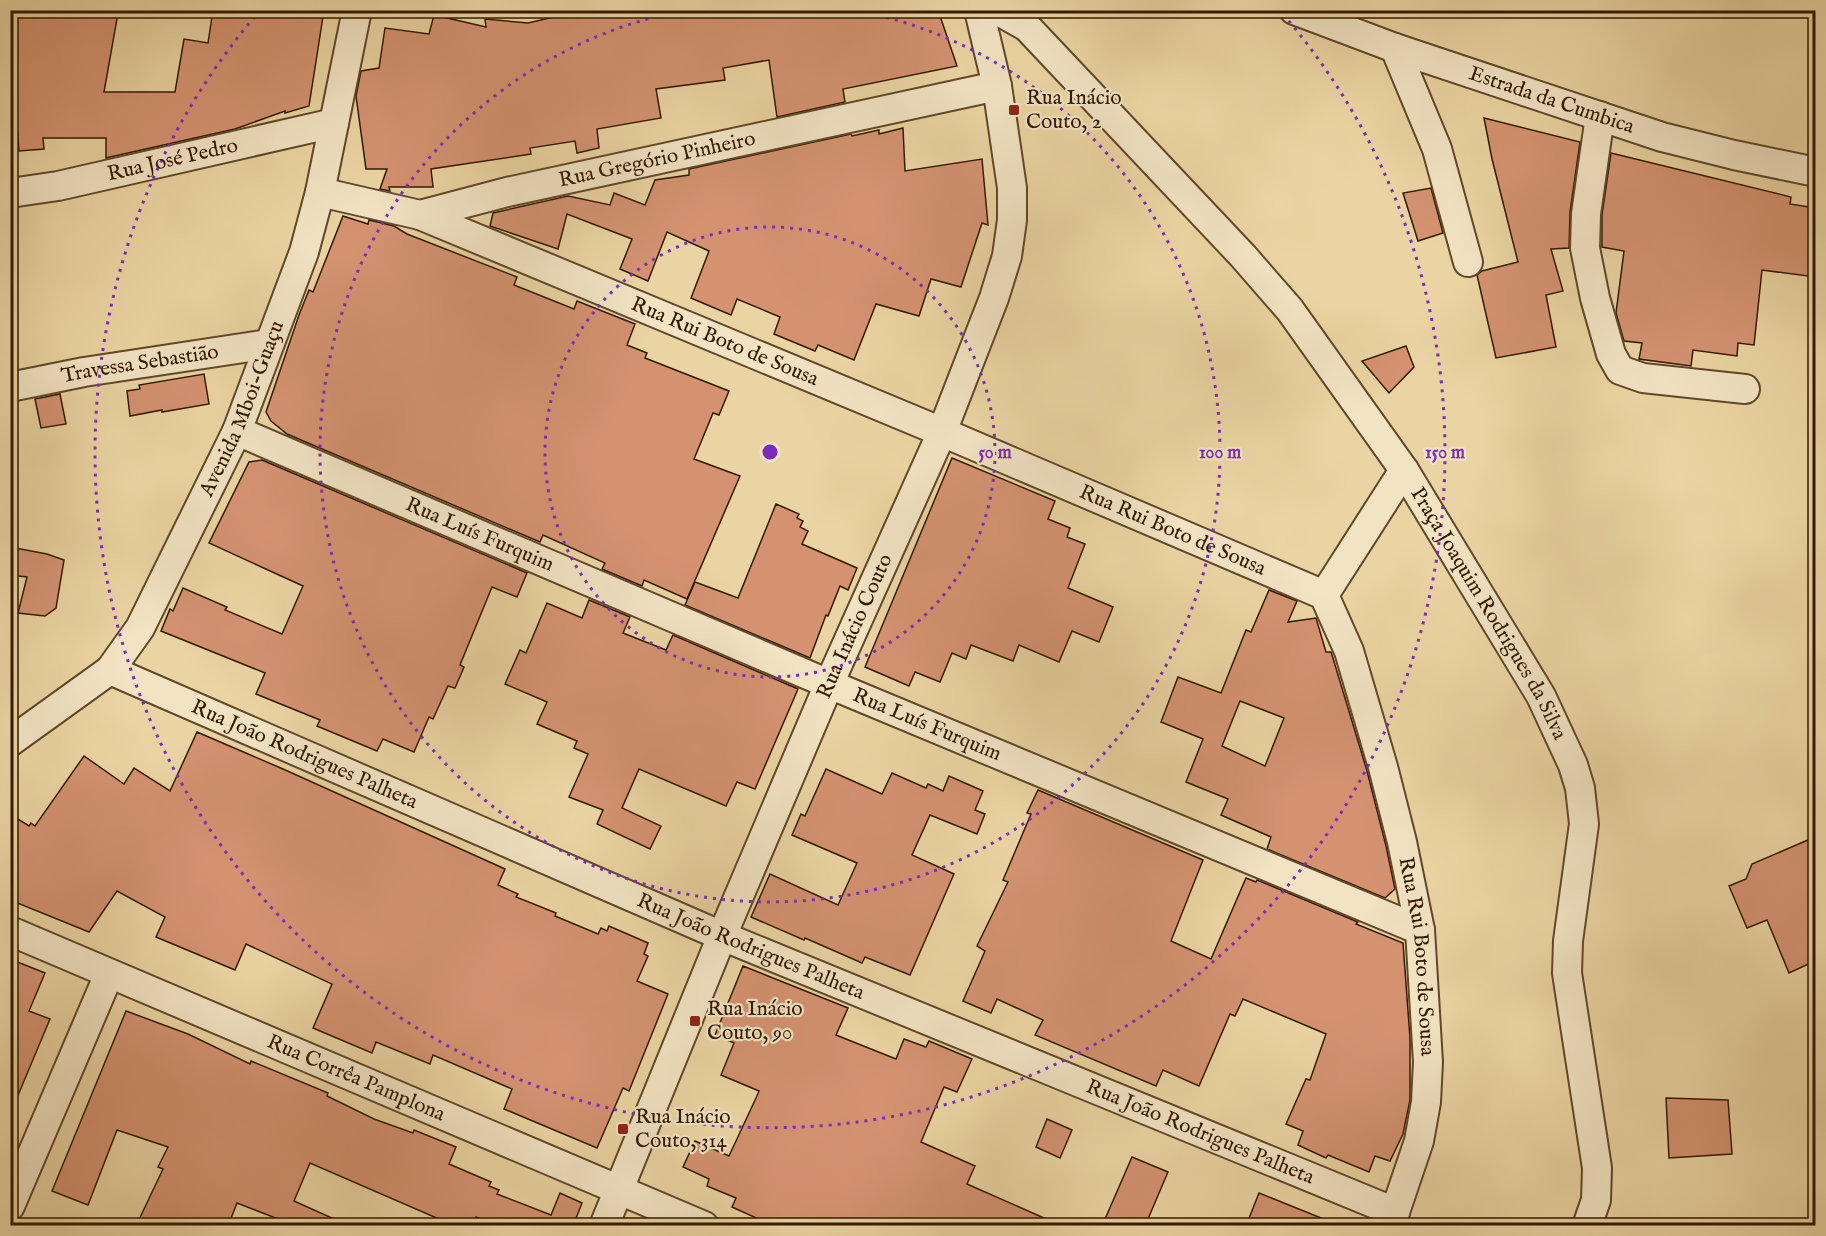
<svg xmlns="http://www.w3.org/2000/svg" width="1826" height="1236" viewBox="0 0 1826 1236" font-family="'IM FELL English',serif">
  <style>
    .building { fill: #d49271; stroke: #321900; stroke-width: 1.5; fill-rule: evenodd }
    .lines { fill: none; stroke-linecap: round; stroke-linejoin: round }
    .minor-casing { stroke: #604829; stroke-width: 32 }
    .minor { stroke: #f2e3c3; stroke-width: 28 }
    .ring { fill: none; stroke: #7b2cbf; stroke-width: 3; stroke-dasharray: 3 6 }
    .poi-dot { fill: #8f2418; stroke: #f2e3c3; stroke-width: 2 }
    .labels { text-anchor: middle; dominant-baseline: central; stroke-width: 4.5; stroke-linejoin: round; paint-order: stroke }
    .poi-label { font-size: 21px; fill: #321900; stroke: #f2e3c3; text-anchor: start }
    .street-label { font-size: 21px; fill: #321900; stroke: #f2e3c3 }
    .centre { fill: #7b2cbf; stroke: #f2e3c3; stroke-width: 3 }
    .ring-label { font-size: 18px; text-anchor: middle; font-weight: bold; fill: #7b2cbf; stroke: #f2e3c3; stroke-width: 4.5; stroke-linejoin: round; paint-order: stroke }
  </style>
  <rect width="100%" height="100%" fill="#ebd4a3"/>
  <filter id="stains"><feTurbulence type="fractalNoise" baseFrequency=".00333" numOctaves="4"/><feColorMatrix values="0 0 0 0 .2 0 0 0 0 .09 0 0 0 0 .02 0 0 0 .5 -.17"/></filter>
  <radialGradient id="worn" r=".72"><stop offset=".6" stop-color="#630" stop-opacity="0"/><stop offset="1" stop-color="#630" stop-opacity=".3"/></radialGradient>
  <g class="building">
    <path d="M83 10H103L118 13 104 92H175L184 39 208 43 213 10H324L309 106 285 113V111L235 129 110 157 106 158V138H43L44 149 19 151 10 45V16L82 13Z"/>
    <path d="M584 10H938L957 66 843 89 845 102 777 117 769 60 723 68 725 80 656 89 661 118 597 129 599 148 577 153 575 141 530 148 531 154 431 169 433 187H389L390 191 380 189 387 169H366L356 96 361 71 379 68 385 28 429 34 434 15 486 27 485 19 528 23Z"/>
    <path d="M1484 118 1580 142 1570 212 1569 248 1551 249 1563 291 1546 295 1556 347 1496 358 1477 275 1482 271 1518 262 1492 159Z"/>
    <path d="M903 128 905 171 982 159 988 225 982 223 961 287 931 279 919 316 876 304 854 360 818 345 815 351 774 334 780 317 737 299 731 315 691 298 709 251 667 232 648 281 620 269 632 239 567 214 558 249 490 226 493 213 568 196 610 205 614 193 645 205 655 180 689 175V169L851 134 852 136 879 130V134Z"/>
    <path d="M1611 153 1791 197 1790 204 1815 208V277L1762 270 1754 345 1738 343 1737 356 1693 350 1691 366 1639 359 1642 343 1624 341 1616 313 1624 251 1602 247V215Z"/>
    <path d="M1431 188 1443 233 1418 241 1403 193Z"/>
    <path d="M343 216 368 224 369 220 394 226 407 234 517 277 514 285 574 309 577 301 635 324 627 345 647 353 645 358 729 391 719 415 713 413 694 459 740 476 687 599 644 580 642 586 602 569 605 563 543 535 540 542 287 434 271 421 266 412 299 315 309 290 313 292Z"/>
    <path d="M1406 346 1414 367 1389 393 1362 361Z"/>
    <path d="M204 374 209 404 162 412V410L130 416 127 391 140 389 139 385Z"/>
    <path d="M60 394 66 424 41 428 35 399Z"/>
    <path d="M952 458 1055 501 1048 519 1070 528 1067 537 1085 544 1068 588 1113 607 1099 642 1072 631 1059 662 1019 645 1013 661 971 645 966 659 952 653 940 682 915 672 909 686 865 667Z"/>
    <path d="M262 460 527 573 517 597 492 587 460 665 464 667 455 688 448 686 433 719 429 717 414 752 383 739 377 751 317 726 320 720 256 694 265 673 161 631 170 609 173 611 183 588 227 607 225 610 282 634 303 586 209 543 249 462Z"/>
    <path d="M776 504 799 514 797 518 803 521 800 527 808 531 802 544 857 568 848 590 840 586 828 616 826 615 810 658 685 605 695 582 738 598Z"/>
    <path d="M10 547 47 554 64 560 56 608 45 616 18 613 27 577 10 575Z"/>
    <path d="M1269 590 1297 601 1288 622 1316 618 1326 652H1331L1332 655 1367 771 1386 846 1395 889 1385 898 1267 849 1271 837 1221 815 1228 799 1186 782 1203 739 1161 722 1178 677 1221 693 1246 630 1251 632ZM1240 701 1284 718 1265 766 1222 746Z"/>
    <path d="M589 600 630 617 623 633 666 650 673 635 798 689 755 789 737 782 726 806 639 769 622 808 661 826 650 849 597 824 603 810 569 797 588 754 574 748 577 741 537 724 547 702 505 684 520 650 526 653 547 603 582 618Z"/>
    <path d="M197 732 283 769 505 869 498 885 518 894 516 897 556 913 555 916 598 934 601 928 607 931 609 926 648 943 644 954 648 956 637 981 668 994 629 1091 623 1088 597 1148 504 1109 512 1089 433 1055 430 1064 376 1042 372 1053 313 1028 332 984 246 944 235 970 156 937 165 917 117 891 89 932 10 900V814L29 826 31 823 35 826 84 756 124 784 134 768 170 791Z"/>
    <path d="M826 769 882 794 892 773 926 788 928 784 943 791 949 776 983 791 975 810 985 814 977 834 930 815 912 855 954 874 910 975 865 957 862 963 805 938 804 940 751 917 770 874 838 905 857 863 792 835 801 814 805 816Z"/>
    <path d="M1038 790 1203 860 1171 941 1211 959 1246 878 1256 882 1257 880 1358 922 1356 924 1403 943 1410 1038V1100L1403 1134 1390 1161 1375 1156 1369 1172 1328 1155 1326 1158 1298 1145 1303 1131 1286 1124 1306 1079 1310 1080 1326 1034 1243 999 1235 1016 1230 1014 1199 1086 1163 1070 1156 1086 1035 1035 1043 1020 997 999 991 1013 963 1001 985 951 977 946 1008 882 1003 880 1031 814 1027 813Z"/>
    <path d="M1815 837V961L1789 973 1767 920 1747 928 1729 886 1746 879 1752 864Z"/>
    <path d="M10 959 45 973 29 1011 50 1019 11 1112Z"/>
    <path d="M743 966 848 1008 836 1035 896 1059 904 1039 926 1047 929 1041 972 1059 957 1092 944 1087 921 1142 975 1166 967 1184 1062 1226H774L732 1207 736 1198 707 1186 709 1179 683 1167 695 1141 729 1156 756 1098 759 1091 721 1075 734 1043 715 1035Z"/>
    <path d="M126 1011 188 1034 250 1064 251 1061 328 1093 327 1096 374 1119 413 1133 414 1130 456 1147 449 1164 491 1182 489 1186 499 1190 497 1194 551 1215 560 1193 582 1203 573 1226H498L476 1217 473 1226H455L310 1163 294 1201 341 1222 339 1226H296L237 1203 228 1226H136L163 1169 158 1167 168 1147 117 1130 88 1205 52 1191Z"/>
    <path d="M1666 1098 1728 1100 1732 1154 1669 1158Z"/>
    <path d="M1047 1119 1072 1130 1060 1158 1036 1147Z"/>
    <path d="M1132 1157 1168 1172 1145 1226H1102Z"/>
    <path d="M1259 1193 1336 1224V1226H1246Z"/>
  </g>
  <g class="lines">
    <defs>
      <g id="minor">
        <path id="s1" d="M997 10 1027 27 1243 256 1290 310 1404 470 1541 696 1573 765 1580 788 1584 824 1568 941 1567 973 1597 1168 1596 1200 1587 1226"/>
        <path id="s2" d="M1294 10 1395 48 1662 137 1734 155 1816 172"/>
        <path d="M1395 48 1437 149 1468 262"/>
        <path d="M1600 116 1586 214 1585 248 1595 298 1611 354 1620 370 1643 378 1745 389"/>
        <path id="s3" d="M320 192 420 215 507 192 997 86"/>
        <path id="s4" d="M10 193 58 186 334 123"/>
        <path id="s5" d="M420 215 942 432 1324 595 1349 651 1383 767 1402 842 1420 930 1428 1062 1426 1102 1419 1141 1395 1212 1389 1226"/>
        <path id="s6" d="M10 387 84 372 269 344"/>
        <path id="s7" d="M237 431 829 684 1420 930"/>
        <path d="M1324 595 1404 470"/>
        <path id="s8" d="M110 670 722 936 1395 1212"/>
        <path id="s9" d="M10 742 110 670 140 628 237 431 304 252 320 192 357 10"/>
        <path id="s10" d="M10 931 704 1226"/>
        <path d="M10 1206 109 974"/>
        <path id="s11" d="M604 1226 722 936 829 684 942 432 994 298 1007 256 1012 220V188L997 86 979 10"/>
      </g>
    </defs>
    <use href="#minor" class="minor-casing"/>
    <use href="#minor" class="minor"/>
  </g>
  <g class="ring">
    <circle cx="770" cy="452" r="225"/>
    <path d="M860 11A450 450 0 1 1 680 11"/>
    <path d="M1283 14A675 675 0 1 1 257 14"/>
  </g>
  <g class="poi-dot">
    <rect x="1008" y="104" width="12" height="12" rx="3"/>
    <rect x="689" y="1015" width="12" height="12" rx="3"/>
    <rect x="617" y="1123" width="12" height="12" rx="3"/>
  </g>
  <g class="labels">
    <g class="poi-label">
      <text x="1026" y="98">Rua Inácio<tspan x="1026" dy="24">Couto, 2</tspan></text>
      <text x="707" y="1009">Rua Inácio<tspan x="707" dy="24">Couto, 90</tspan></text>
      <text x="635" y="1117">Rua Inácio<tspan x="635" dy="24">Couto, 314</tspan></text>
    </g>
    <g class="street-label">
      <text stroke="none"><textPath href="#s2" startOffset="273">Estrada da Cumbica</textPath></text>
      <text stroke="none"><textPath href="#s4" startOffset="166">Rua José Pedro</textPath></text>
      <text stroke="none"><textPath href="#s3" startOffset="346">Rua Gregório Pinheiro</textPath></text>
      <text stroke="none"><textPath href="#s5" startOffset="330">Rua Rui Boto de Sousa</textPath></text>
      <text stroke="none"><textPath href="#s6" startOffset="132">Travessa Sebastião</textPath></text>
      <text stroke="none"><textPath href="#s9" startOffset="417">Avenida Mboi-Guaçu</textPath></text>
      <text stroke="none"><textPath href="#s5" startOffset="816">Rua Rui Boto de Sousa</textPath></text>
      <text stroke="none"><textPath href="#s7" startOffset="264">Rua Luís Furquim</textPath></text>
      <text stroke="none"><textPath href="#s1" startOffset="784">Praça Joaquim Rodrigues da Silva</textPath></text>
      <text stroke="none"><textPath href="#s11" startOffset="650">Rua Inácio Couto</textPath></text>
      <text stroke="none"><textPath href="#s7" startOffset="750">Rua Luís Furquim</textPath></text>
      <text stroke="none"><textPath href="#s8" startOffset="212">Rua João Rodrigues Palheta</textPath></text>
      <text stroke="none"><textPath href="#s8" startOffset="698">Rua João Rodrigues Palheta</textPath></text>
      <text stroke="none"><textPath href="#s5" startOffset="1356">Rua Rui Boto de Sousa</textPath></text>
      <text stroke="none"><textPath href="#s10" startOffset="376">Rua Corrêa Pamplona</textPath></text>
      <text stroke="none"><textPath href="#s8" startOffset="1184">Rua João Rodrigues Palheta</textPath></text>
    </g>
  </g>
  <circle cx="770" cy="452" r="9" class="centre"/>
  <g class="ring-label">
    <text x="995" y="458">50 m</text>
    <text x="1220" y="458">100 m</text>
    <text x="1445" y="458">150 m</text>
  </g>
  <rect width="1826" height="1236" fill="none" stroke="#ebd4a3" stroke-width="36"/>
  <rect x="12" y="12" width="1802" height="1212" fill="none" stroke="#321900" stroke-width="3"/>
  <rect x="18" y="18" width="1790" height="1200" fill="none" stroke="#321900" stroke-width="1.5"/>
  <rect width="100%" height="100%" filter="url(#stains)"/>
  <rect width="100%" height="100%" fill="url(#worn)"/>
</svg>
